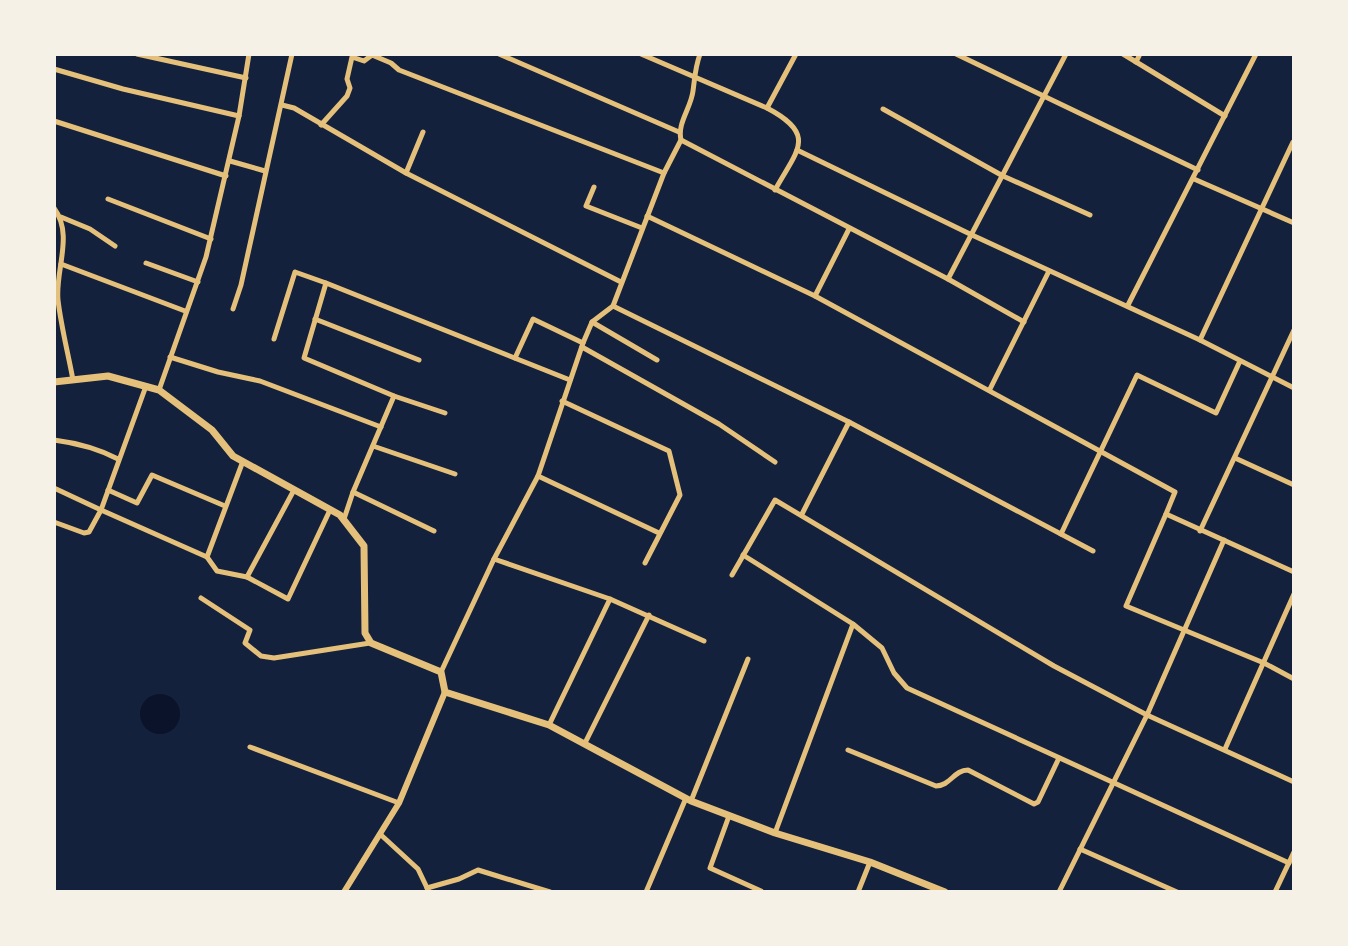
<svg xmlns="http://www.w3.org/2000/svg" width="1348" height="946" viewBox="0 0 1348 946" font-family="Quicksand,sans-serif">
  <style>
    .water { fill: #0b132b }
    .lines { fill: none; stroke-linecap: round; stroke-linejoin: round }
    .minor { stroke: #e5c07b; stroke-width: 5 }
    .tertiary { stroke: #e5c07b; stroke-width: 6 }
    .secondary { stroke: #e5c07b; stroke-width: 7 }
  </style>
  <rect width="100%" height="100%" fill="#14213d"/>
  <circle class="water" cx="160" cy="714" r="20"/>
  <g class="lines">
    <g class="minor">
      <path d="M137 54 246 78"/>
      <path d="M499 54 679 132"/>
      <path d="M641 54 767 108 796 54"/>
      <path d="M956 54 1198 170"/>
      <path d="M1123 54 1225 116"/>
      <path d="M1136 62 1140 54"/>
      <path d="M54 69 123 89 239 116"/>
      <path d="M282 105 294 108 406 173 621 282"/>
      <path d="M767 108C818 135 797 150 775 190"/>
      <path d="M883 109 1003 176 1090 215"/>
      <path d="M54 121 226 176"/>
      <path d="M321 125 347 96 350 88 347 79 352 57 364 61 372 55 391 63 399 70 664 173"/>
      <path d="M681 140 948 279 1066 54"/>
      <path d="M797 150 972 235 1200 340 1294 388"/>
      <path d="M230 161 265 171"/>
      <path d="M406 173 423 132"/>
      <path d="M1194 179 1294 223"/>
      <path d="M594 187 586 206 642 228"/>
      <path d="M108 199 211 239"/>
      <path d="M54 208C74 235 55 270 58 300 61 326 68 353 73 380"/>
      <path d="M647 216 815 296 1175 492 1166 514 1294 572"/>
      <path d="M61 217 90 229 115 246"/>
      <path d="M146 263 198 282"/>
      <path d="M61 264 185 311"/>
      <path d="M948 279 1024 322"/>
      <path d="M326 283 570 380"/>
      <path d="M815 296 849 229"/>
      <path d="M1128 305 1256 54"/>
      <path d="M613 306 849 422 1093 551"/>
      <path d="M233 309 241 285 292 54"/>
      <path d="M315 319 419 360"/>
      <path d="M592 322 657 360"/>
      <path d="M274 339 295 272 326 283 304 358 394 396 445 413"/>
      <path d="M1200 340 1293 142"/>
      <path d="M582 347 719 424 775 462"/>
      <path d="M170 357 218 372 260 381 381 427"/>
      <path d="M515 358 533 319 583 343"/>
      <path d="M146 386 101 510 207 557 243 461"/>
      <path d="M990 389 1049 271"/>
      <path d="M159 390 206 257 239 116 249 54"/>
      <path d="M562 401 669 451 680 495 645 563"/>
      <path d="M54 440C77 443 97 448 118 459"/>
      <path d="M373 446 455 474"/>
      <path d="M1235 458 1294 485"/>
      <path d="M538 476 659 533"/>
      <path d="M54 488 101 510 89 532 84 533 54 522"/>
      <path d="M108 490 137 503 152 475 225 506"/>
      <path d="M353 492 434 531"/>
      <path d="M802 514 849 422"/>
      <path d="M1166 514 1126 606 1264 663 1294 679"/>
      <path d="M344 519 353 492 394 396"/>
      <path d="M1200 531 1294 330"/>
      <path d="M1061 534 1137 375 1216 413 1240 361"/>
      <path d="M743 555 853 624"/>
      <path d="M207 557 217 571 247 577 288 599 330 510"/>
      <path d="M494 559 610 599 704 641"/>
      <path d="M732 575 775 500 1054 666 1147 715 1294 782"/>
      <path d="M247 577 294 490"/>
      <path d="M201 598 250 630 245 643 261 656 274 658 370 643"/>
      <path d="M441 672 494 559 538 476 583 343 592 322 613 306 664 173 681 140C677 123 691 108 693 91 695 77 695 68 700 54"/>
      <path d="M549 725 610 599"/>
      <path d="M585 743 649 615"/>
      <path d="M250 747 399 803"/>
      <path d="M1225 749 1294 594"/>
      <path d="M848 750 936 786C950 786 954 770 968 770L1034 804 1038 802 1059 758"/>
      <path d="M691 801 748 659"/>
      <path d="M729 816 710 868 761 891"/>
      <path d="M775 833 853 624 882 648 894 673 907 688 1289 863"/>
      <path d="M380 834 418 869 429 892"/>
      <path d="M1080 849 1177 892"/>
      <path d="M427 888 459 879 478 870 550 892"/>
      <path d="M646 892 686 798"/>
      <path d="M858 892 870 862"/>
      <path d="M1059 892 1147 715 1224 540"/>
      <path d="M1275 892 1294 852"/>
    </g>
    <path class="tertiary" d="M344 892 399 803 445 692"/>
    <path class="secondary" d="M54 382 108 376 159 390 212 430 233 456 340 515 364 546 365 633 371 643 441 672 445 692 549 725 691 801 775 833 870 862 945 892"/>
  </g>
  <rect width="1348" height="946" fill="none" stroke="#f6f1e7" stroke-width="112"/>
</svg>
